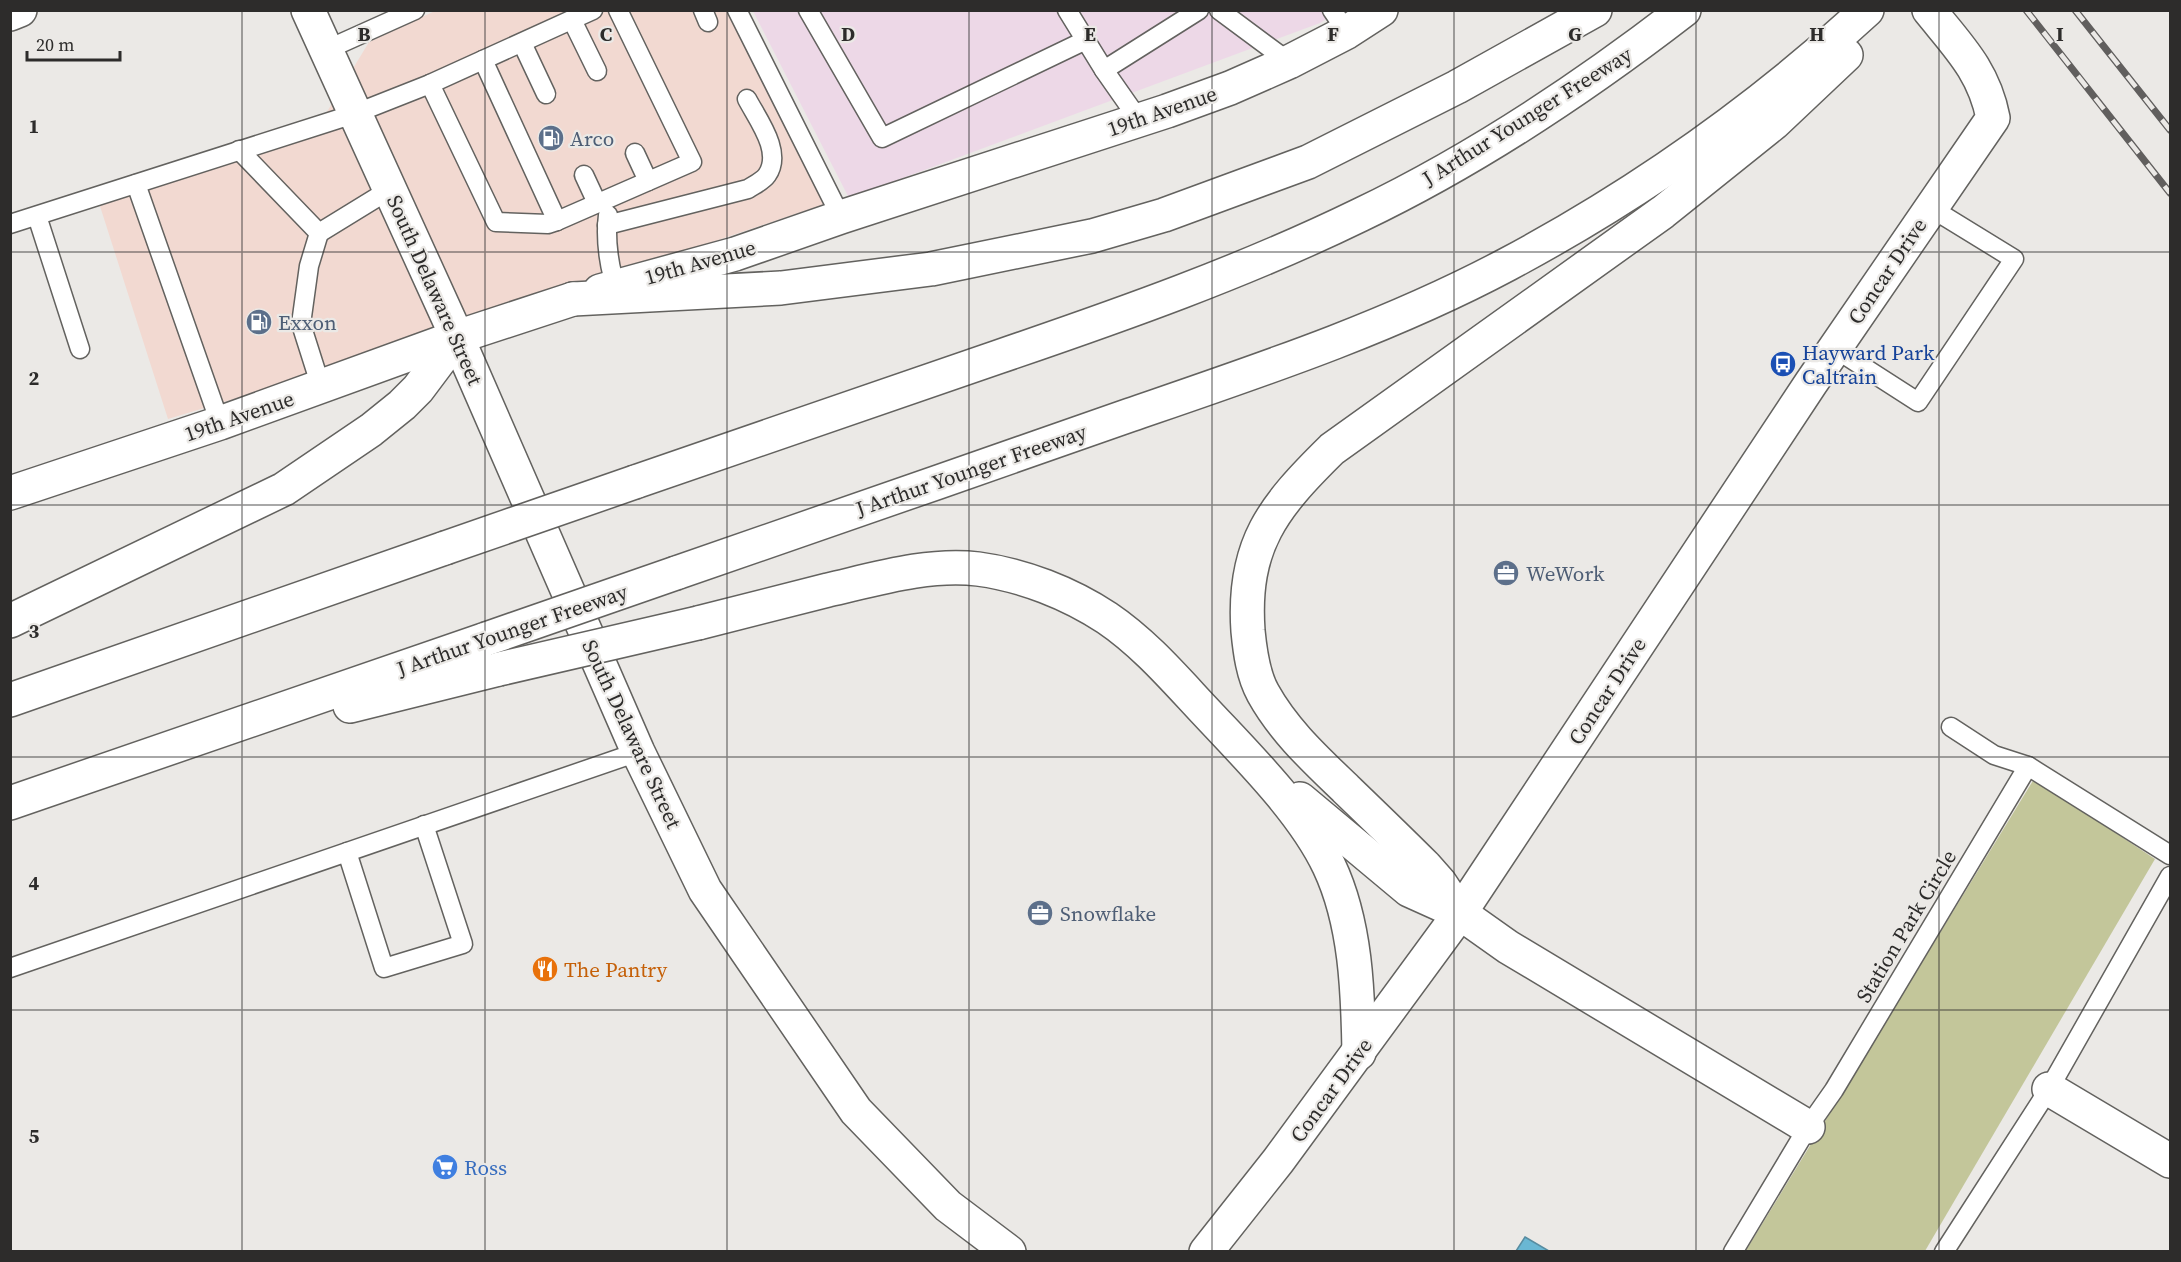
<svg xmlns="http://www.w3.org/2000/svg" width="2181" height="1262" viewBox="0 0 2181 1262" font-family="'Source Serif 4',serif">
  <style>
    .commercial { fill: #f2d9d1 }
    .industrial { fill: #edd8e7 }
    .green { fill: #c3c69a }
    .water { fill: #6ab7d3; stroke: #588da1; stroke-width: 1.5 }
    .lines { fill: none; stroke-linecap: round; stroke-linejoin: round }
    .service-casing { stroke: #63625f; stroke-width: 21 }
    .minor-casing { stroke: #63625f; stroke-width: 36 }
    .tertiary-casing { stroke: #63625f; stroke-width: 36 }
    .secondary-casing { stroke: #63625f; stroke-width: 36 }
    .motorway-casing { stroke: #63625f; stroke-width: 36 }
    .service { stroke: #fff; stroke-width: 18 }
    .minor { stroke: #fff; stroke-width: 33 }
    .tertiary { stroke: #fff; stroke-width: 33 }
    .secondary { stroke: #fff; stroke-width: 33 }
    .motorway { stroke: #fff; stroke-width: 33 }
    .rail-casing { stroke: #615f5e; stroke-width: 7 }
    .rail { stroke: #ebe9e6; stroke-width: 4.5; stroke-dasharray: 14; stroke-linecap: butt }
    .motorway-bridge-casing { stroke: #63625f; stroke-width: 36; stroke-linecap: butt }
    .motorway-bridge { stroke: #fff; stroke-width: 33 }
    .grid { fill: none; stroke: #2d2c2b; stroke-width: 1.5; stroke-opacity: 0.55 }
    .labels { text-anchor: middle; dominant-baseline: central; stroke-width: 4.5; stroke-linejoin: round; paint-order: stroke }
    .street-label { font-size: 21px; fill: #2d2c2b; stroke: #ebe9e6 }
    .service-label { font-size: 21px; fill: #4e5e75; stroke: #ebe9e6; text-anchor: start }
    .transit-label { font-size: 21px; fill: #164399; stroke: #ebe9e6; text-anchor: start }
    .food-label { font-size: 21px; fill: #c56008; stroke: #ebe9e6; text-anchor: start }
    .shop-label { font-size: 21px; fill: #366cbe; stroke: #ebe9e6; text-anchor: start }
    .grid-label { font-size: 20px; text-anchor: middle; font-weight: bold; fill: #2d2c2b; stroke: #ebe9e6; stroke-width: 4.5; stroke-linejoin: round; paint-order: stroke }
  </style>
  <rect width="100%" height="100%" fill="#ebe9e6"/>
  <path class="commercial" d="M437 10 733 11 831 202 363 360 168 419 99 203 316 130 369 42Z"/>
  <path class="industrial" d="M753 11H1339L1320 23 849 198Z"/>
  <path class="green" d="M2034 779 2155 859 1925 1251 1745 1252Z"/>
  <path class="water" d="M1525 1237 1549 1251H1516Z"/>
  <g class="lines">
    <defs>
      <g id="service">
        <path d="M703 10 708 22"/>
        <path d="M737 10 841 217"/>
        <path d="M808 10 882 138 1086 40"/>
        <path d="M1067 10 1104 70"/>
        <path d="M1219 10 1289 62"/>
        <path d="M1332 10 1347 32"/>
        <path d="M572 20 597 71"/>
        <path d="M522 43 546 94"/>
        <path d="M326 50 415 10"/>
        <path d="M483 60 557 221"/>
        <path d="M430 84 496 222 548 224 557 221 692 162 618 10"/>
        <path d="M1139 120 1104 70 1199 10"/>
        <path d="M239 150 319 233 389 190"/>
        <path d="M635 153 648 181"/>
        <path d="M584 175 597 203"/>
        <path d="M136 184 220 423"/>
        <path d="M608 215C605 239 609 272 619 294"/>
        <path d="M37 216 80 349"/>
        <path d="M10 224 354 114 430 84 593 10"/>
        <path d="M607 225 748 189C754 185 763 181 767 175 783 152 758 120 747 99"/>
        <path d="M319 233 309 266 301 324 321 387"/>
        <path d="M1834 348 1918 402 2014 259 1931 208"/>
        <path d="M1951 727 1994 755 2028 766"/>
        <path d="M347 852 384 968 463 944 424 825"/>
        <path d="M10 968 638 752"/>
        <path d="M1733 1252 1808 1127 1834 1090 2028 766 2170 855"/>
        <path d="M1944 1252 2049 1089 2170 876"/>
      </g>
      <g id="minor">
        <path d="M10 14 20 10"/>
        <path d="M600 291 735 254 841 217 1167 111 1230 88 1289 62 1347 32 1381 10"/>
        <path d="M1460 913 1508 947 1808 1127"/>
        <path d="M2049 1089 2170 1161"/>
      </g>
      <path id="tertiary" d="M1460 913 1811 383 1993 118C1984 71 1958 46 1929 10"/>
      <g id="secondary">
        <path d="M308 10 457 337 638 752 705 890 856 1111 948 1206 1009 1252"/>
        <path d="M10 493 220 423 457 337 573 299"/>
        <path d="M1206 1252 1278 1161 1460 913"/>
      </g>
      <g id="motorway">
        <path d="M573 299 781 288 931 269 1092 236 1164 215 1308 162 1457 87 1595 10"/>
        <path d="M635 482C756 441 877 399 998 357 1121 315 1243 272 1360 215 1475 160 1583 88 1684 10"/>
        <path d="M676 573C827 521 979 468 1130 415 1258 371 1388 328 1508 264 1637 195 1759 109 1867 10"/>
        <path d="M10 621 284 489 371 430 402 405 418 389 457 337"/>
        <path d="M698 623C741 612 784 601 828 590 876 579 929 563 978 569 1023 575 1069 593 1107 618 1144 643 1174 678 1204 710 1246 755 1303 811 1329 866 1356 923 1358 992 1359 1053"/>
        <path d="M10 700 445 548"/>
        <path d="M350 706 499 669"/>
        <path d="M1300 799 1409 890 1460 913"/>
        <path d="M10 803 486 639"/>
        <path d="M1460 913 1440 883 1425 866C1399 840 1373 815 1346 789 1316 760 1284 731 1263 693 1253 675 1250 652 1248 631 1242 545 1273 507 1332 449L1663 212 1774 123 1846 55"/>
      </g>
    </defs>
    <use href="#service" class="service-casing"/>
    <use href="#minor" class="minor-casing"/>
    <use href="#tertiary" class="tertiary-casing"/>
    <use href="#secondary" class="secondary-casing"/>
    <use href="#motorway" class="motorway-casing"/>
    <use href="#service" class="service"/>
    <use href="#minor" class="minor"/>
    <use href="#tertiary" class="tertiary"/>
    <use href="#secondary" class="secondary"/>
    <use href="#motorway" class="motorway"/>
    <defs>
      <g id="rail">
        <path d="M2026 10 2170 193"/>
        <path d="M2075 10 2170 130"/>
      </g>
    </defs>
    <use href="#rail" class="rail-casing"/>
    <use href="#rail" class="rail"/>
    <defs>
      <g id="motorway-bridge">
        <path d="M445 548 635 482"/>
        <path d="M486 639 676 573"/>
        <path d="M499 669 698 623"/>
      </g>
    </defs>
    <use href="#motorway-bridge" class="motorway-bridge-casing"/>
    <use href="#motorway-bridge" class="motorway-bridge"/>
  </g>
  <path class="grid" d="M242 10V1252M485 10V1252M727 10V1252M969 10V1252M1212 10V1252M1454 10V1252M1696 10V1252M1939 10V1252M10 252H2170M10 505H2170M10 757H2170M10 1010H2170"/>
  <defs>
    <symbol id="fuel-disc" viewBox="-11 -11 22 22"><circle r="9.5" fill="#5c6f8a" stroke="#ebe9e6"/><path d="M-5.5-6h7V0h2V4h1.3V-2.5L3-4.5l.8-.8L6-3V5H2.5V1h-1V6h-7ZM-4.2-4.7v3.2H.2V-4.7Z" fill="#fff"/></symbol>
    <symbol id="bus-disc" viewBox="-11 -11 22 22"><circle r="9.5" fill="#1a4fb4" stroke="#ebe9e6"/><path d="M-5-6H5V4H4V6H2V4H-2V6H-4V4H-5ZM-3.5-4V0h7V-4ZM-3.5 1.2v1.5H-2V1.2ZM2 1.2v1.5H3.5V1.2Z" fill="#fff"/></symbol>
    <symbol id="office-disc" viewBox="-11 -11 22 22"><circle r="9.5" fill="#5c6f8a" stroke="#ebe9e6"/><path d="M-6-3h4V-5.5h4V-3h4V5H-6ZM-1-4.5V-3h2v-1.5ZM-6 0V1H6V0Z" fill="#fff"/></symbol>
    <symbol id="restaurant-disc" viewBox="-11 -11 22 22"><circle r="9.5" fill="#e8710a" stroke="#ebe9e6"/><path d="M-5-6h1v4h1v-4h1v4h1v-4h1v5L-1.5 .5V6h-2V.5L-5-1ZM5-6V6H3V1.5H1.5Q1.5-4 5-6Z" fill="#fff"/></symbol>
    <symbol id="supermarket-disc" viewBox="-11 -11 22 22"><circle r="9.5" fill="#3f7fe0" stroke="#ebe9e6"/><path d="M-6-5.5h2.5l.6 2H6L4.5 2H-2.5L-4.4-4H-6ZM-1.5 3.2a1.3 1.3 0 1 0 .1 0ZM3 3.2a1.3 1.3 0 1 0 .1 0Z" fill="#fff"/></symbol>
  </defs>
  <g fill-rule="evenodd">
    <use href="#fuel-disc" x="536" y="123" width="30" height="30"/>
    <use href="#fuel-disc" x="244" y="307" width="30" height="30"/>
    <use href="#bus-disc" x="1768" y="349" width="30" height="30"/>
    <use href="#office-disc" x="1491" y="558" width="30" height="30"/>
    <use href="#office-disc" x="1025" y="898" width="30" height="30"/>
    <use href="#restaurant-disc" x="530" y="954" width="30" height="30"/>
    <use href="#supermarket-disc" x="430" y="1152" width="30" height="30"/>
  </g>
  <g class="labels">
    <g class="street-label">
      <text transform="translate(1162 111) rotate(-19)">19th Avenue</text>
      <text transform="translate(1527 116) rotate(-32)">J Arthur Younger Freeway</text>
      <text transform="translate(700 262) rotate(-16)">19th Avenue</text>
      <text transform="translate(1887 271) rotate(-56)">Concar Drive</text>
      <text transform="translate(435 290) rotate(66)">South Delaware Street</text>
      <text transform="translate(239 416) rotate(-19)">19th Avenue</text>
      <text transform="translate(971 470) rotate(-19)">J Arthur Younger Freeway</text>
      <text transform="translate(512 630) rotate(-19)">J Arthur Younger Freeway</text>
      <text transform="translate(1607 691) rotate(-57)">Concar Drive</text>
      <text transform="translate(632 734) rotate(65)">South Delaware Street</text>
      <text transform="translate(1906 926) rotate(-59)">Station Park Circle</text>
      <text transform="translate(1331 1090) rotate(-54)">Concar Drive</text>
    </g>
    <g class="service-label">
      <text x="570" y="138">Arco</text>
      <text x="278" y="322">Exxon</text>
      <text x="1526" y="573">WeWork</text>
      <text x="1060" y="913">Snowflake</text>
    </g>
    <g class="transit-label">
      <text x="1802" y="352">Hayward Park<tspan x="1802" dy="24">Caltrain</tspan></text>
    </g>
    <g class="food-label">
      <text x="564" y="969">The Pantry</text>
    </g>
    <g class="shop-label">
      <text x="464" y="1167">Ross</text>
    </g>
  </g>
  <g class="grid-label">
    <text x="364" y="41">B</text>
    <text x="606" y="41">C</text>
    <text x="848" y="41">D</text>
    <text x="1090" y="41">E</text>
    <text x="1333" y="41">F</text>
    <text x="1575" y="41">G</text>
    <text x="1817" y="41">H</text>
    <text x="2060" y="41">I</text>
    <text x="34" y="133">1</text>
    <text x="34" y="385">2</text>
    <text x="34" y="638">3</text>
    <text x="34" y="890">4</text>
    <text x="34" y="1143">5</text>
  </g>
  <rect width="2181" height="1262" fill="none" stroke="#2d2c2b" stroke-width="24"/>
  <path d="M27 51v9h93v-9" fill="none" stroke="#2d2c2b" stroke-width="3"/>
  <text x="36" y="51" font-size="18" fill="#2d2c2b" stroke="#ebe9e6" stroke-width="4.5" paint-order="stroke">20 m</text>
</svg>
